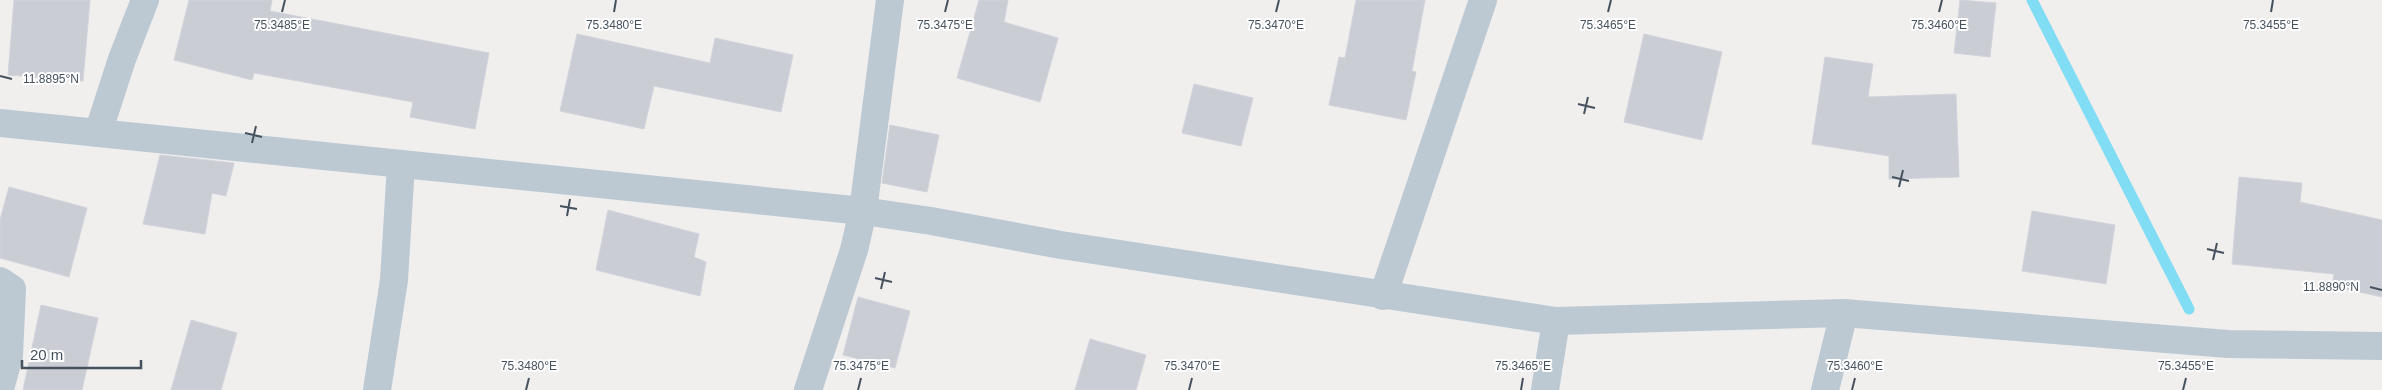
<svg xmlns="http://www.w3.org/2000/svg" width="2382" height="390" viewBox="0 0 2382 390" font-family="Arial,sans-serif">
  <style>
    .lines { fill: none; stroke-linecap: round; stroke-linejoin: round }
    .stream { stroke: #81ddf4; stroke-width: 11 }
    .building { fill: #cacdd4; stroke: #d2d4db }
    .minor { stroke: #bdc9d2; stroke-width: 28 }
    .ticks { fill: none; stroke: #45525e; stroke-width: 2 }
    .ticks-label { font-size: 12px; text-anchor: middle; fill: #45525e; stroke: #fff; stroke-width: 4; stroke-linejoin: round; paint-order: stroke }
  </style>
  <rect width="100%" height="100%" fill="#f1eeee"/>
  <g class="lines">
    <path class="stream" d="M2032 0 2189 309"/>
  </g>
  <g class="building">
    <path d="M14 0H90L83 81 8 75Z"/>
    <path d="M189 0H272L270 11 489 53 475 129 410 117 413 102 254 73 252 80 174 60Z"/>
    <path d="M979 0H1008L1004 22 1058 38 1040 102 957 78Z"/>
    <path d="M1356 0H1425L1412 71 1416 72 1406 120 1329 105 1339 57 1345 58Z"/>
    <path d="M1960 0 1996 3 1990 57 1954 53Z"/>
    <path d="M577 34 710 63 715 38 793 55 781 112 654 86 644 129 560 111Z"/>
    <path d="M1644 34 1722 52 1702 140 1624 122Z"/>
    <path d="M1825 57 1873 64 1868 97 1956 94 1959 177 1889 179V156L1812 144Z"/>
    <path d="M1194 84 1253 98 1241 146 1182 133Z"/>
    <path d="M890 125 939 135 927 192 882 183Z"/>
    <path d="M160 155 234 163 226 196 212 193 205 234 143 224Z"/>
    <path d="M2239 177 2302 183 2300 202 2382 220V297L2332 286 2334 274 2232 264Z"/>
    <path d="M9 187 87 208 69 277 0 258V220Z"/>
    <path d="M608 210 699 234 694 257 706 262 700 296 596 270Z"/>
    <path d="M2032 211 2115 225 2106 284 2022 271Z"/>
    <path d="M858 297 910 311 895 368 843 355Z"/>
    <path d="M41 305 98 318 82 390H23Z"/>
    <path d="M191 320 237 333 221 390H171Z"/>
    <path d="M1090 339 1146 355 1136 390H1075Z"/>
  </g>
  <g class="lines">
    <g class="minor">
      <path d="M0 123 863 211 931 221 1061 245 1556 321 1844 313 2228 344 2382 346"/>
      <path d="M98 133 122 59 145 0"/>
      <path d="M0 281 12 289 9 356 0 389"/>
      <path d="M1383 296 1483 0"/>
      <path d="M377 390 394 280 401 164"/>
      <path d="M808 390 854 250 863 211 890 0"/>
      <path d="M1545 390 1556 321"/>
      <path d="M1825 390 1844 313"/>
    </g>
  </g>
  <path class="ticks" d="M282 12 285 0M614 12 616 0M945 12 948 0M1276 12 1279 0M1608 12 1611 0M1939 12 1942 0M2271 12 2273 0M0 76 12 79M1578 104 1595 108M1584 114 1588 97M245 133 262 137M252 143 256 126M1892 177 1909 181M1899 187 1903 170M560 206 577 209M567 216 570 199M2207 249 2224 253M2213 260 2217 243M875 278 892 282M2370 287 2382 290M881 289 885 272M526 390 529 378M858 390 861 378M1189 390 1192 378M1521 390 1523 378M1852 390 1855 378M2183 390 2186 378"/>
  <g class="ticks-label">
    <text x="282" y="29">75.3485°E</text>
    <text x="614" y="29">75.3480°E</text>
    <text x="945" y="29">75.3475°E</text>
    <text x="1276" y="29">75.3470°E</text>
    <text x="1608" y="29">75.3465°E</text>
    <text x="1939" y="29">75.3460°E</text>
    <text x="2271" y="29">75.3455°E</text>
    <text x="51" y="83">11.8895°N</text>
    <text x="2331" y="291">11.8890°N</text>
    <text x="529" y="370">75.3480°E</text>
    <text x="861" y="370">75.3475°E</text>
    <text x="1192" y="370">75.3470°E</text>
    <text x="1523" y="370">75.3465°E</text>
    <text x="1855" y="370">75.3460°E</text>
    <text x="2186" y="370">75.3455°E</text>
  </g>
  <path d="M22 360v8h119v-8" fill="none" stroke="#45525e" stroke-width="2.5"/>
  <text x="30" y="360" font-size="15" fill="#45525e" stroke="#ffffff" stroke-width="4" paint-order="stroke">20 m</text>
</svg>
